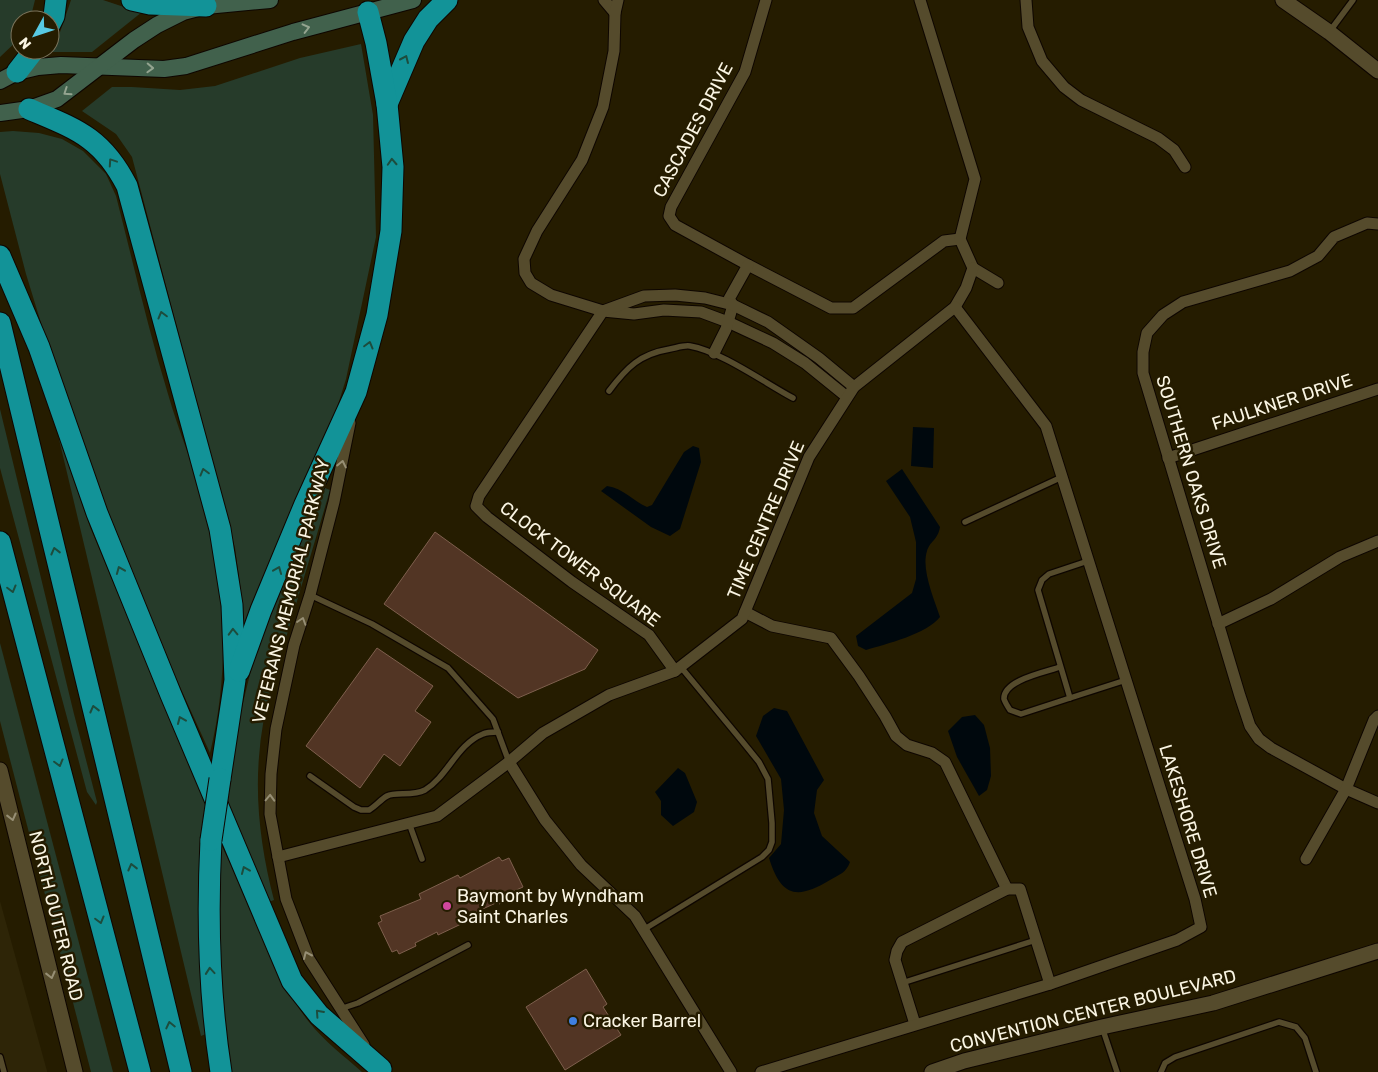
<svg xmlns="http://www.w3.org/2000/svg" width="1378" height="1072" viewBox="0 0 1378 1072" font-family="Rubik,sans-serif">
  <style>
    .built { fill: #2e2507 }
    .green { fill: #263b2a }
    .water { fill: #00080d }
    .building { fill: #523524; stroke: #7e5f4d }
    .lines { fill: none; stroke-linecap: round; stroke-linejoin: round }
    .service-casing { stroke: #0e0600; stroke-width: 8 }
    .minor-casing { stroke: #0e0600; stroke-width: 13 }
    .tertiary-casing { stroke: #0e0600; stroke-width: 17 }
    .secondary-casing { stroke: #0e0600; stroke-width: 18 }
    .motorway-casing { stroke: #0e0600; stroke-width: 23 }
    .service { stroke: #554b2c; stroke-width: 5.5 }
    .minor { stroke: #554b2c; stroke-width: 11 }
    .tertiary { stroke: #554b2c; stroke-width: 15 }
    .secondary { stroke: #41614c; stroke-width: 16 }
    .motorway { stroke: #129398; stroke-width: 21 }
    .motorway-bridge-casing { stroke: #0e0600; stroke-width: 23; stroke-linecap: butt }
    .motorway-bridge { stroke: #129398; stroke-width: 21 }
    .oneway { stroke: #94a490 }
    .oneway2 { stroke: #1d4c3d }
    .oneway3 { stroke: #978f75 }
    .hotel-dot { fill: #d1479c; stroke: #251c00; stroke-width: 2 }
    .shop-dot { fill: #3f7fe0; stroke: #251c00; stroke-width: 2 }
    .labels { text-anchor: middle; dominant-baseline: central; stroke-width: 5; stroke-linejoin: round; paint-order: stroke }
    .street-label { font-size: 18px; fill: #faf5e3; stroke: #251c00 }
    .poi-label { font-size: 18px; fill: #faf5e3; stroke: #251c00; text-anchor: start }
  </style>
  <rect width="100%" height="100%" fill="#251c00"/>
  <path class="built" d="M0 901 47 1071V1072H0Z"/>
  <g class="green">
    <path d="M0 0H35L30 20H20L19 39 0 57Z"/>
    <path d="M71 0H103L124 7 139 10 142 12 92 52H51L50 48 59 35Z"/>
    <path d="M361 44 373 115 376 237 346 379 326 443 243 638 241 592 235 548 132 157 116 134 82 111 112 87H132L180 90 215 86 300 58Z"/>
    <path d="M13 131 39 133 62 139 83 151 106 174 116 196C133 262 148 329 168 394 182 443 204 489 213 539 227 609 227 684 210 753L156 634 105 511 60 385 26 274 0 174V132Z"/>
    <path d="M0 409 74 714 97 802 96 805 87 792 0 468Z"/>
    <path d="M58 435 90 527 206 805V1034L201 1036Z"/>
    <path d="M325 488 330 490C317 535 303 580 290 625 276 668 262 712 259 757 255 805 262 854 274 900L269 902 225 798 235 736 250 674 265 628 290 565Z"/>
    <path d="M0 643 113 1072H91L0 721Z"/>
    <path d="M219 840C234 872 250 905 264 937 277 967 288 996 309 1022 324 1041 344 1056 362 1072H227L217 985Z"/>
  </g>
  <g class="water">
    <path d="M913 427 934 428 933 468 911 466Z"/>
    <path d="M693 446 699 448 701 462 680 529 670 536 651 527 601 491 607 486C623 488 633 501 647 507L652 505 684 452Z"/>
    <path d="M902 469 940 527C938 540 930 541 927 551 921 569 934 599 940 617 927 634 886 644 866 650L858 646 856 636 912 593 916 579V542L910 517 886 481Z"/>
    <path d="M774 708 787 711 824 780 817 790 814 813 822 836 850 862C846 873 840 874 830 880 797 900 781 897 769 858L781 844 784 810 781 779 756 736 763 716Z"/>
    <path d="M975 715 984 725 990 748 991 776 987 790 979 796 957 757 948 731 962 717Z"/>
    <path d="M678 768 685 773 697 802 694 812 673 826 661 815V801L655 792Z"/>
  </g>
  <g class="building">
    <path d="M435 532 598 650 585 669 518 698 384 604Z"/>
    <path d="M377 648 433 686 415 711 431 722 400 766 384 754 360 788 306 746Z"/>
    <path d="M499 857 502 861 509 858 523 887 514 891 516 896 499 904 498 902 476 912 478 916 438 935 437 932 415 943 416 946 399 954 397 950 392 952 378 923 382 921 380 916 421 899 419 894 458 875 460 878Z"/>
    <path d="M586 969 607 1004 603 1007 621 1035 565 1070 526 1007Z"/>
  </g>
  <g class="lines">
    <defs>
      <g id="service">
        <path d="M1330 31 1353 0"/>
        <path d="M609 391C627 367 640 354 670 349 676 348 684 345 690 346 720 351 765 383 793 398"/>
        <path d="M965 522 1062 477"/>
        <path d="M1088 561 1049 574 1042 580 1038 590 1070 698 1126 680"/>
        <path d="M310 595 372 624 448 668 493 719 509 762"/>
        <path d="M1060 667C1046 672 1003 680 1004 699 1005 702 1008 707 1010 710L1021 714 1070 698"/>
        <path d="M310 776 354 807 361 810H369C376 806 380 800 387 796 396 791 412 797 425 790 448 776 457 744 483 734 487 732 493 732 498 732"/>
        <path d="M409 823 422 859"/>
        <path d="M643 930 762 857 769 850 772 842V823L768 779 759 762 742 741 680 666"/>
        <path d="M902 983 1036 940"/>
        <path d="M340 1009 358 1003 468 945"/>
        <path d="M1102 1027 1117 1072"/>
        <path d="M0 1057 4 1072"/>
        <path d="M1161 1072 1165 1063 1175 1057 1279 1022 1296 1027 1305 1038 1316 1072"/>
      </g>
      <g id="minor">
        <path d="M604 0 615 13"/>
        <path d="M618 0 615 13 614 51 603 107 582 160 537 231 524 259 525 273 531 283 551 295 603 311 634 314 664 310 701 312 728 322 773 343 805 363 847 397"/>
        <path d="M766 0 745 72 671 207 669 216 675 225 748 265 831 308H853L944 241 960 239"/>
        <path d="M920 0 975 179 960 239 973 268"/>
        <path d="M1026 0 1028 27 1042 61 1064 87 1081 100 1158 138 1174 150 1185 167"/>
        <path d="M1378 224 1367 223 1334 237 1318 256 1290 271 1183 302 1163 315 1147 333 1143 352V373L1240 696 1250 726 1259 739 1271 748 1346 789 1378 803"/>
        <path d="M973 268 998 283"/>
        <path d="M714 353 726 329 733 305 729 299 748 265"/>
        <path d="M350 423 334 502 310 595 294 645 276 729 271 774 270 814 286 899 309 959 364 1045"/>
        <path d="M1168 458 1378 389"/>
        <path d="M745 612 772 626 831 638 859 676 885 716 896 736 907 745 932 753 945 762 1007 889"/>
        <path d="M1218 624 1271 599 1340 557 1378 541"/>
        <path d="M675 671 649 635 572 582 487 517 476 506 479 496 603 311 644 296 675 295 705 298 733 305 768 322 819 358 854 387"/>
        <path d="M509 762 545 820 581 865 635 916 731 1072"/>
        <path d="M278 857 437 816 509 762 543 733 609 695 675 671 742 619 809 457 854 387 955 307 966 288 973 268"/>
        <path d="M1306 859 1346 789 1374 720 1378 716"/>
        <path d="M915 1024 895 960 897 951 902 942 1007 889H1020L1050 984"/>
        <path d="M761 1072 1050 984 1177 940 1201 927 1195 899 1046 426 955 307"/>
      </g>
      <g id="tertiary">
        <path d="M1283 0 1329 32 1378 71"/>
        <path d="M0 770 75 1072"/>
        <path d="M932 1072 964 1061 1102 1027 1213 1003 1378 951"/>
      </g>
      <g id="secondary">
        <path d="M0 81 17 72 38 67 61 65 164 69 186 66 293 32 413 0"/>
        <path d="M0 113 29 109 57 99 134 40 157 25 183 12 206 6 270 0"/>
      </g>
      <g id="motorway">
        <path d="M132 0 150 4 206 6"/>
        <path d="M50 24 54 16 56 0"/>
        <path d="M17 72 34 50"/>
        <path d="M387 104 414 41 428 19 447 0"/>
        <path d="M29 109C76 129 102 137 127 186L220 529 232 605 235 680 220 779"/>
        <path d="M0 256 39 347 97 513 171 695 292 981 319 1015 381 1069"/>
        <path d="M0 323 181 1072"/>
        <path d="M0 542 140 1072"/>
        <path d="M239 671 261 610 305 504 356 392 377 315 391 231 393 167 387 104 376 43 368 12"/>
        <path d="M211 840C207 918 209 995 221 1072"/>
      </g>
    </defs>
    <use href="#service" class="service-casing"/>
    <use href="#minor" class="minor-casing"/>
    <use href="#tertiary" class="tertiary-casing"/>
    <use href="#secondary" class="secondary-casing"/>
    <use href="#motorway" class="motorway-casing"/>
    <use href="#service" class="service"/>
    <use href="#minor" class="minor"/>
    <use href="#tertiary" class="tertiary"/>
    <use href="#secondary" class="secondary"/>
    <use href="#motorway" class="motorway"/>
    <defs>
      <path id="motorway-bridge" d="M211 840 220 779"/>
    </defs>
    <use href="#motorway-bridge" class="motorway-bridge-casing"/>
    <use href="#motorway-bridge" class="motorway-bridge"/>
  </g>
  <defs><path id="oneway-chevron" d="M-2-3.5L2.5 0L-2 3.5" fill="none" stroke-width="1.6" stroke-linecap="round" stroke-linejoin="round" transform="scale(1.25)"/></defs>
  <g class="oneway">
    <use href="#oneway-chevron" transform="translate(306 28) rotate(-14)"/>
    <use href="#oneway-chevron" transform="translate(150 68) rotate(2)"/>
    <use href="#oneway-chevron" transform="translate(67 92) rotate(146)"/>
  </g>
  <g class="oneway2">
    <use href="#oneway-chevron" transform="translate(405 59) rotate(-66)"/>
    <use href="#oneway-chevron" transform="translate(112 162) rotate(-124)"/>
    <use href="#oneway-chevron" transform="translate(392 162) rotate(-93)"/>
    <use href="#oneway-chevron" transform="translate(162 315) rotate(-105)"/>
    <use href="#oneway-chevron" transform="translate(369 345) rotate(-75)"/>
    <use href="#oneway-chevron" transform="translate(204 472) rotate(-105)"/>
    <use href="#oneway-chevron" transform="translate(55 551) rotate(-104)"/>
    <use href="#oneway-chevron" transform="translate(120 570) rotate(-112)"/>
    <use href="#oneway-chevron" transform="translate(278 570) rotate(-68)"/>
    <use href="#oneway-chevron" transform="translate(12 589) rotate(75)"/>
    <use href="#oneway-chevron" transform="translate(233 632) rotate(-92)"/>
    <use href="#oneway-chevron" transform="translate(94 709) rotate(-104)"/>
    <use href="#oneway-chevron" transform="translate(181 720) rotate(-113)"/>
    <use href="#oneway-chevron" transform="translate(59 763) rotate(75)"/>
    <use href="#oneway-chevron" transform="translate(132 867) rotate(-104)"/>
    <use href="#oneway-chevron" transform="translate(245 870) rotate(-113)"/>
    <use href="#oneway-chevron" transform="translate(100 920) rotate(75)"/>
    <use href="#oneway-chevron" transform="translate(210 971) rotate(-95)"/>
    <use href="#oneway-chevron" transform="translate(319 1013) rotate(-132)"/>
    <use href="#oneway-chevron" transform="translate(170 1025) rotate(-103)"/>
  </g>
  <g class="oneway3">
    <use href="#oneway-chevron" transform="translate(342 464) rotate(-78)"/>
    <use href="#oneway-chevron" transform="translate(302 621) rotate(-72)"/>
    <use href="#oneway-chevron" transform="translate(270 798) rotate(-88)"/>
    <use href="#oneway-chevron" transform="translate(12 817) rotate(76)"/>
    <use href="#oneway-chevron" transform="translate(307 955) rotate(-114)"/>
    <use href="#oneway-chevron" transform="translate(51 975) rotate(76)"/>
  </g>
  <circle class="hotel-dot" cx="447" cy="906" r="5"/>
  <circle class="shop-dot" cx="573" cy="1021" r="5"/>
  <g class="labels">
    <g class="street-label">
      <text transform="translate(693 130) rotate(-62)">CASCADES DRIVE</text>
      <text transform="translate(1282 402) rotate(-18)">FAULKNER DRIVE</text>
      <text transform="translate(1191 472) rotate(73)">SOUTHERN OAKS DRIVE</text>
      <text transform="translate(766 520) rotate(-67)">TIME CENTRE DRIVE</text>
      <text transform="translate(580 564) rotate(37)">CLOCK TOWER SQUARE</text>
      <text transform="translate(291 591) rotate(-76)">VETERANS MEMORIAL PARKWAY</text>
      <text transform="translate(1188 821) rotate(73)">LAKESHORE DRIVE</text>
      <text transform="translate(56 916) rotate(76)">NORTH OUTER ROAD</text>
      <text transform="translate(1093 1011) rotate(-14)">CONVENTION CENTER BOULEVARD</text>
    </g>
    <g class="poi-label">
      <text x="457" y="896">Baymont by Wyndham<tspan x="457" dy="21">Saint Charles</tspan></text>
      <text x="583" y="1021">Cracker Barrel</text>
    </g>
  </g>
  <g transform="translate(35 35) rotate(230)"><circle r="24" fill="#251c00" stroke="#7a735b"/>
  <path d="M0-4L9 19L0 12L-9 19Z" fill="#57c9e3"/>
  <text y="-8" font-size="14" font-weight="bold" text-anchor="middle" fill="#faf5e3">N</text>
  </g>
</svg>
